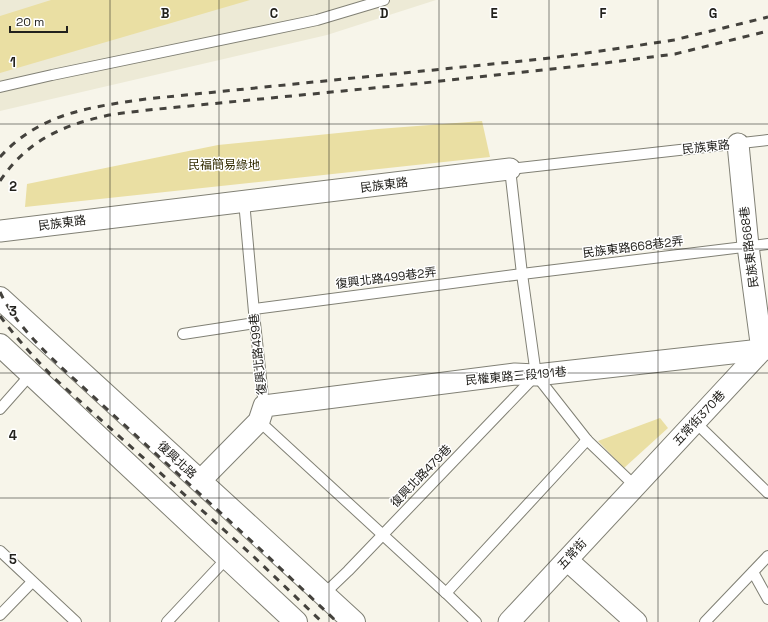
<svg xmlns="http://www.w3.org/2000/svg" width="768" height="622" viewBox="0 0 768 622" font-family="'Space Grotesk','Noto Sans TC',sans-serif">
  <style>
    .built { fill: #edead6 }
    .green { fill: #eadfa3 }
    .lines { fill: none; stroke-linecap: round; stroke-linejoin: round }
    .service-casing { stroke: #818075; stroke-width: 12 }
    .minor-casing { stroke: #818075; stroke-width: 23 }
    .secondary-casing { stroke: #818075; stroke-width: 24 }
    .service { stroke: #fff; stroke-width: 10 }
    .minor { stroke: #fff; stroke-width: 21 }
    .secondary { stroke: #fff; stroke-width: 22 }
    .rail { stroke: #44423d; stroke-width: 3; stroke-dasharray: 7 7; stroke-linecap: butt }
    .grid { fill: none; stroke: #22211d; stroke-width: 1; stroke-opacity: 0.55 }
    .labels { text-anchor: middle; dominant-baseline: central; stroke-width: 3; stroke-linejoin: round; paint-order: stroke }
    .street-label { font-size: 12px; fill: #22211d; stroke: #fff }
    .park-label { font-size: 12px; fill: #322b00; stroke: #fff }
    .grid-label { font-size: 13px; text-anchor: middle; font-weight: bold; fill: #22211d; stroke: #fff; stroke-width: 3; stroke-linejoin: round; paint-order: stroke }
  </style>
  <rect width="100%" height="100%" fill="#f7f5ea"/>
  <path class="built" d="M0 0H436L327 35 0 111Z"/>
  <g class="green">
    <path d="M51 0H250L0 73V16Z"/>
    <path d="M482 121 490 157 25 207 27 184 218 145 378 129Z"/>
    <path d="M660 418 668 428 624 468 598 441Z"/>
  </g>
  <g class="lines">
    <defs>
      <g id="service">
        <path d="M0 87 52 75 317 20 384 0"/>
        <path d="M244 201 255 323 264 406"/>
        <path d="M254 309 522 274 768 244"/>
        <path d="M183 334 255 323"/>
        <path d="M0 409 31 374"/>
        <path d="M259 421 446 593 476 622"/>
        <path d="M695 422 768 493"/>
        <path d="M635 486 587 440 536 375 522 274 510 169 768 140"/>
        <path d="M0 551 76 622"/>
        <path d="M753 572 768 599"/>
        <path d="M446 593 587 440"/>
        <path d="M324 594 348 571 536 375"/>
        <path d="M0 615 32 582"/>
        <path d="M167 622 227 558"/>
        <path d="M705 622 768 556"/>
      </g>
      <g id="minor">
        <path d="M0 231 510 169"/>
        <path d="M200 481 259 421 264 406 515 374 536 375 768 349"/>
        <path d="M567 560 636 622"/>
        <path d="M509 622 762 350 748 246 738 144"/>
      </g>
      <g id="secondary">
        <path d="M0 298 354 622"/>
        <path d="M0 345 296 622"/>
      </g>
    </defs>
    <use href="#service" class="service-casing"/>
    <use href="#minor" class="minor-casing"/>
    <use href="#secondary" class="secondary-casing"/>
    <use href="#service" class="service"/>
    <use href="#minor" class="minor"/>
    <use href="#secondary" class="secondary"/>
    <g class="rail">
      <path d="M0 157C40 113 90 107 146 99L542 59 608 50 674 40 768 17"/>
      <path d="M0 181C26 142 60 126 105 116 119 113 133 112 148 110L414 84 597 64 675 54 768 31"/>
      <path d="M0 292C13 320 39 346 61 367L259 548 337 622"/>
      <path d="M0 316C16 338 34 357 53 377L252 555 322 622"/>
    </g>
  </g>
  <path class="grid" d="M110 0V622M219 0V622M329 0V622M439 0V622M549 0V622M658 0V622M0 124H768M0 249H768M0 373H768M0 498H768"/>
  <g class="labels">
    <g class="street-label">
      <text transform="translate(706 147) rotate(-6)">民族東路</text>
      <text transform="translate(384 185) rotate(-7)">民族東路</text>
      <text transform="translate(62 223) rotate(-7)">民族東路</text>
      <text transform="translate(633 247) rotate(-7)">民族東路668巷2弄</text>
      <text transform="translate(749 247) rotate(-97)">民族東路668巷</text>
      <text transform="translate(386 278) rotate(-7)">復興北路499巷2弄</text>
      <text transform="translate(258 354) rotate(-96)">復興北路499巷</text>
      <text transform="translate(516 376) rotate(-5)">民權東路三段191巷</text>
      <text transform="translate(699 418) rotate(-47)">五常街370巷</text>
      <text transform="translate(177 460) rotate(43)">復興北路</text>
      <text transform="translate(421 476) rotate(-46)">復興北路479巷</text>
      <text transform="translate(572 554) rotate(-47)">五常街</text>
    </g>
    <g class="park-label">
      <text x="224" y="165">民福簡易綠地</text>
    </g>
  </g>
  <g class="grid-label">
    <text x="165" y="18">B</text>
    <text x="274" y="18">C</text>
    <text x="384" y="18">D</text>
    <text x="494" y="18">E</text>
    <text x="603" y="18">F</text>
    <text x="713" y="18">G</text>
    <text x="13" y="67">1</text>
    <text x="13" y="191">2</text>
    <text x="13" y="316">3</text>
    <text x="13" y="440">4</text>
    <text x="13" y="564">5</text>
  </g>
  <path d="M10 26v6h57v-6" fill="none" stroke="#22211d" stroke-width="2"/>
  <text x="16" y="26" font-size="12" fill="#22211d" stroke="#ffffff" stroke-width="3" paint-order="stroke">20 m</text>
</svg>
